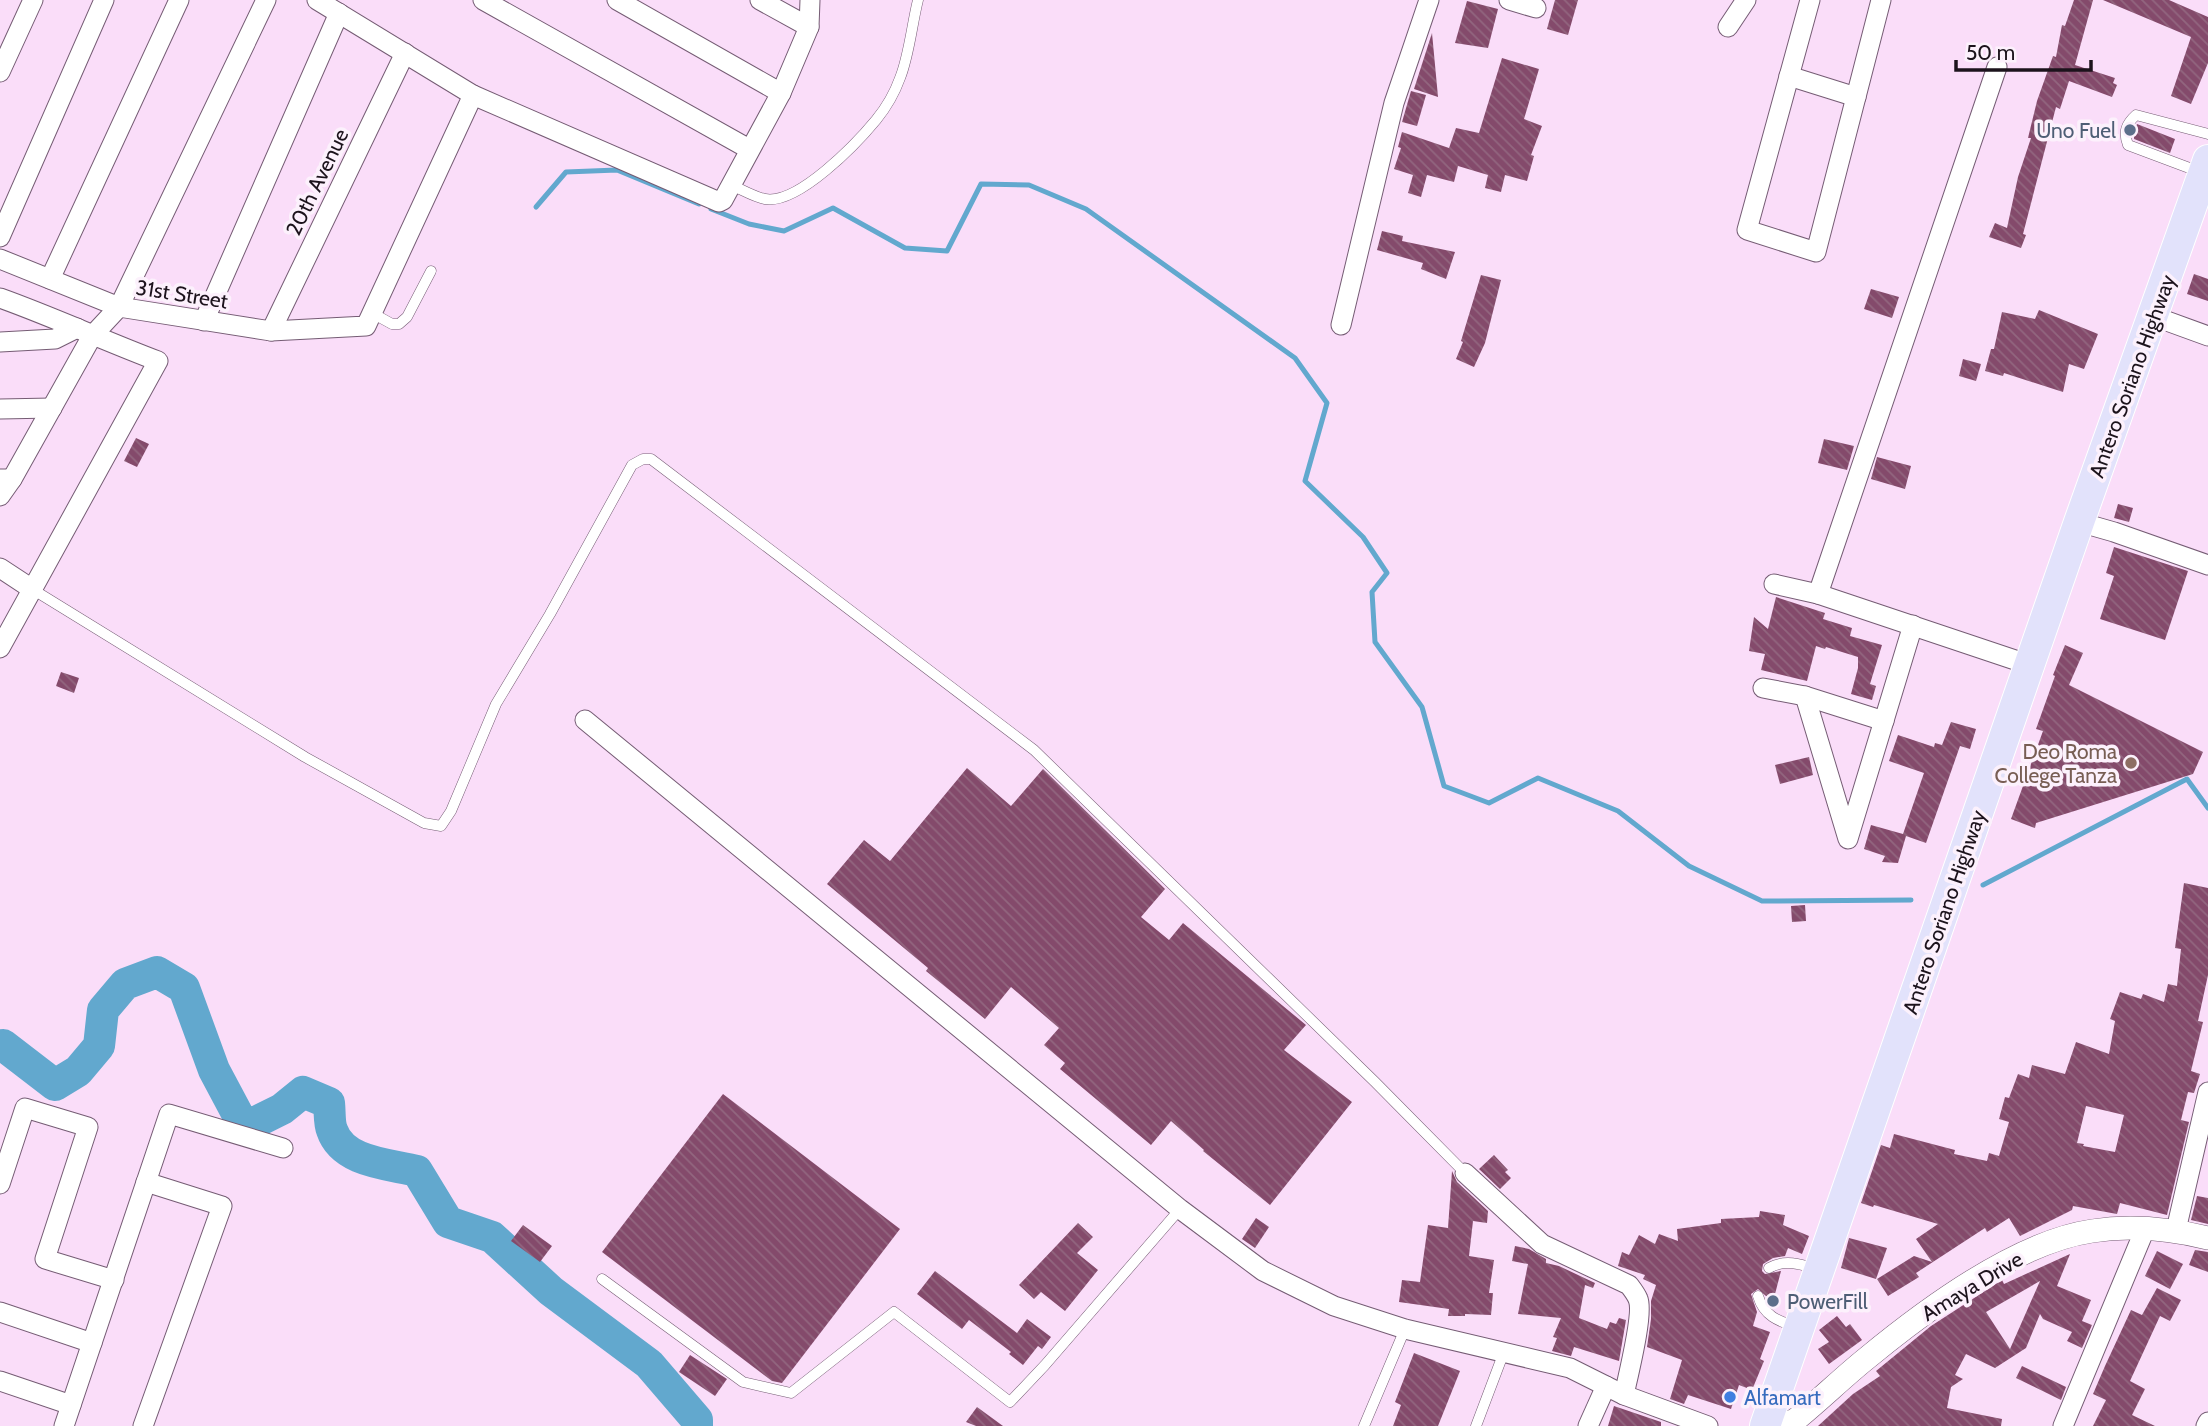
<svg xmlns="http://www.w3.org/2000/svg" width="2208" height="1426" viewBox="0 0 2208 1426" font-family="Cabin,sans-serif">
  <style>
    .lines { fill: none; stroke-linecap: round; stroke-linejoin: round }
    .stream { stroke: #62a8ce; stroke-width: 5 }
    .river { stroke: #62a8ce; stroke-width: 32 }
    .building { fill: url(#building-back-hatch); fill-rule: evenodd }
    .service-casing { stroke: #755c74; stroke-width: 11 }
    .minor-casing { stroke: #755c74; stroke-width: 21 }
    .tertiary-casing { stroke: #755c74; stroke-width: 24 }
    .primary-casing { stroke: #fff; stroke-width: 32 }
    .service { stroke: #fff; stroke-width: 10 }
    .minor { stroke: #fff; stroke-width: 19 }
    .tertiary { stroke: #fff; stroke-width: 23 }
    .primary { stroke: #e2e2fb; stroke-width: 30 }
    .service-dot { fill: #5c6f8a; stroke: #fcf1fc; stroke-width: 2.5 }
    .education-dot { fill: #8d6e63; stroke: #fcf1fc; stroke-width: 2.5 }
    .shop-dot { fill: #3f7fe0; stroke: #fcf1fc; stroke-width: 2.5 }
    .labels { text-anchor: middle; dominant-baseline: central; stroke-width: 7; stroke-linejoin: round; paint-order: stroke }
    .service-label { font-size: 21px; fill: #4e5e75; stroke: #fcf1fc; text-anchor: end }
    .street-label { font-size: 21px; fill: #1c131c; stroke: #fcf1fc }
    .education-label { font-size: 21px; fill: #785e54; stroke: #fcf1fc; text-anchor: end }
    .shop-label { font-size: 21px; fill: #366cbe; stroke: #fcf1fc; text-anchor: start }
  </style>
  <defs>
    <pattern id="building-back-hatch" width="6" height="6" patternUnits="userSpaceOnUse" patternTransform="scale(1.75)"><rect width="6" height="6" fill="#844a6b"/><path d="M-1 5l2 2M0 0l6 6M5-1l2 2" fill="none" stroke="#92667f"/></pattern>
  </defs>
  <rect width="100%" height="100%" fill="#faddf9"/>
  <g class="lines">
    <g class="stream">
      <path d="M536 207 566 172 617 170 699 204"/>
      <path d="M711 209 749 224 784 231 833 208 905 248 947 251 981 184 1029 185 1086 209 1295 358 1327 403 1305 481 1363 537 1387 573 1372 592 1375 642 1422 707 1444 786 1489 803 1538 778 1618 811 1689 866 1762 901 1911 900"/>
      <path d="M1983 885 2187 779 2208 808"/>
    </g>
    <path class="river" d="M0 1046 3 1045 55 1085 78 1071 99 1046 103 1010 125 984 157 972 184 988 214 1070 239 1117 250 1125 282 1109 303 1092 329 1103C330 1111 329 1123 332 1130 343 1163 390 1164 417 1171L448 1222 492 1237 551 1291 649 1364 697 1420V1426"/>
  </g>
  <g class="building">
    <path d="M1555 0H1578L1568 35 1547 29Z"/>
    <path d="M2074 0H2093L2075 65 2115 78 2113 83 2117 85 2112 97 2069 81 2060 109 2056 107 2023 234 2026 235 2021 248 1989 237 1995 223 2007 228 2018 177 2031 138H2028L2037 101 2053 56 2056 57 2062 25 2065 26Z"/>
    <path d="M2103 0H2169L2208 17V63L2191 104 2171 96 2191 37Z"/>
    <path d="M1467 1 1498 9 1488 48 1455 43Z"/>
    <path d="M1432 33 1438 97 1414 89Z"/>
    <path d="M1502 58 1539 69 1524 119 1542 126 1531 155 1534 156 1527 181 1505 175 1501 192 1485 188 1488 175 1458 166 1454 182 1427 175 1421 197 1408 193 1413 175 1394 169 1401 148 1398 147 1402 132 1449 148 1456 128 1479 133Z"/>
    <path d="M1411 91 1426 95 1417 126 1402 122Z"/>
    <path d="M2137 124 2175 139 2170 153 2134 139V131Z"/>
    <path d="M1382 231 1403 236 1402 241 1455 252 1446 279 1421 269 1423 263 1377 250Z"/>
    <path d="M2194 274 2208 279V301L2187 294Z"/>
    <path d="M1481 275 1501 280 1485 343 1474 367 1456 359 1463 342 1461 341Z"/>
    <path d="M1871 289 1899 297 1892 318 1864 309Z"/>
    <path d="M2039 310 2098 334 2084 369 2069 364 2063 392 2004 373 2003 376 1985 371 1991 349H1994L2002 312 2035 319Z"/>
    <path d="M1963 359 1981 364 1976 381 1959 376Z"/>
    <path d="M136 438 149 444 137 467 124 461Z"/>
    <path d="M1824 439 1854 446 1847 470 1818 463Z"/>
    <path d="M1877 457 1911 466 1905 489 1871 479Z"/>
    <path d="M2118 504 2133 508 2129 522 2114 518Z"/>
    <path d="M2114 547 2188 571 2165 640 2100 619 2114 576 2106 573Z"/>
    <path d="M1776 597 1825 613 1823 619 1852 628 1850 636 1882 645 1870 684 1876 686 1872 700 1851 694 1858 668V657L1826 647 1825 649 1816 646 1807 681 1761 670 1765 654 1749 651 1754 617 1768 629Z"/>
    <path d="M2065 645 2083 653 2069 685 2203 752 2193 774 2036 823 2035 828 2011 819 2043 731 2036 729 2055 676 2053 675Z"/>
    <path d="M61 672 79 678 74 693 56 686Z"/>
    <path d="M1951 722 1976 729 1970 749 1960 746 1926 843 1906 836 1898 863 1882 862 1885 856 1864 849 1871 825 1903 834 1924 773 1889 761 1898 735 1934 747 1935 743 1942 745Z"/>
    <path d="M1809 757 1813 775 1780 784 1775 765Z"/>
    <path d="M967 768 1011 806 1043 769 1165 889 1141 917 1169 940 1183 923 1306 1025 1284 1050 1352 1102 1270 1205 1203 1151 1204 1150 1171 1121 1151 1145 1060 1069 1065 1063 1044 1045 1059 1028 1011 987 985 1019 926 971 928 968 827 884 864 840 890 861Z"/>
    <path d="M2184 883 2208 888V975L2198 1021 2203 1022 2191 1071 2200 1074 2194 1093 2188 1092 2181 1120 2189 1122 2167 1215 2120 1203 2117 1214 2073 1206 2072 1210 2020 1236 2009 1218 1987 1232 1985 1228 1916 1273 1919 1277 1888 1296 1877 1279 1914 1256 1932 1262 1916 1239 1938 1224 1874 1205 1873 1207 1861 1203 1881 1145 1890 1148 1894 1134 1955 1150 1954 1154 1987 1161 1989 1153 1999 1156 2009 1122 1999 1119 2005 1097 2009 1098 2018 1074 2029 1078 2032 1065 2065 1074 2076 1042 2109 1054 2115 1021 2110 1019 2120 992 2141 999 2143 994 2164 1002 2168 984 2177 986 2181 949 2175 948ZM2086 1106 2124 1115 2115 1152 2083 1146 2084 1144 2077 1143Z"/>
    <path d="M1805 905 1806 921 1792 922 1791 906Z"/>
    <path d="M723 1094 900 1229 782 1383 772 1381 602 1252Z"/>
    <path d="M1494 1155 1508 1170 1505 1172 1511 1178 1500 1189 1479 1169Z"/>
    <path d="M1452 1171 1457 1182 1488 1211 1487 1223 1473 1221 1469 1256 1494 1260 1489 1293H1493L1491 1315 1465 1314V1316H1448L1449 1309 1399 1302 1402 1280 1420 1282 1428 1225 1448 1228Z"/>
    <path d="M2197 1196 2208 1198V1224L2191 1220Z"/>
    <path d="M1760 1211 1785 1215 1783 1225 1809 1236 1802 1254 1788 1248 1785 1256 1773 1258 1763 1264 1762 1271 1765 1274 1781 1271 1774 1298 1766 1296 1758 1289 1751 1294 1757 1312 1753 1326 1770 1332 1760 1359 1764 1361 1752 1390 1739 1385 1731 1409 1688 1395 1684 1404 1670 1399 1682 1360 1647 1347 1651 1319V1301L1656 1285 1643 1279 1645 1275 1618 1266 1622 1252 1629 1255 1639 1235 1655 1244 1659 1234 1678 1241 1677 1229 1721 1223V1219L1759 1217Z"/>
    <path d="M1256 1218 1269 1227 1255 1248 1242 1239Z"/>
    <path d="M1078 1223 1093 1237 1077 1253 1098 1270 1065 1311 1041 1292 1034 1299 1019 1285Z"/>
    <path d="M523 1225 552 1246 540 1262 511 1241Z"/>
    <path d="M1849 1238 1887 1248 1876 1279 1841 1268Z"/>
    <path d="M1515 1246 1529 1249 1546 1259V1263L1559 1266 1595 1283 1593 1288 1585 1285 1579 1318 1607 1329 1610 1322 1616 1324 1619 1318 1626 1320 1619 1361 1574 1347 1571 1356 1552 1351 1557 1338 1553 1337 1561 1318 1518 1314 1528 1264 1512 1261Z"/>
    <path d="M2195 1250 2208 1252V1272L2189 1265Z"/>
    <path d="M2157 1251 2183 1264 2170 1289 2145 1276Z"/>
    <path d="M2070 1254 2057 1286 2091 1300 2082 1321 2092 1325 2082 1348 2067 1341 2072 1332 2043 1319 2040 1314 2026 1348 1995 1368 1966 1354 1955 1375 1963 1379 1951 1387 1947 1408 2002 1419 2001 1426H1818L1853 1394 1880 1376 1876 1371 1931 1326 2002 1280 2004 1284ZM2040 1281 2010 1349 1986 1312Z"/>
    <path d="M935 1271 1017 1333 1027 1319 1051 1337 1042 1349 1038 1346 1023 1365 1009 1354 1011 1352 969 1320 962 1329 917 1294Z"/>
    <path d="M2157 1288 2181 1300 2170 1321 2160 1316 2130 1381 2145 1389 2132 1415 2155 1426H2093L2106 1400 2093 1394 2105 1366 2131 1310 2142 1315Z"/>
    <path d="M1837 1316 1846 1327 1850 1324 1862 1340 1829 1364 1818 1349 1829 1342 1819 1330Z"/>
    <path d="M1414 1353 1460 1371 1438 1426H1393L1401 1405 1395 1402Z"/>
    <path d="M690 1355 727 1379 715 1396 679 1372Z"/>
    <path d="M2022 1366 2066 1387 2061 1400 2016 1378Z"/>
    <path d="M1614 1406 1661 1422V1426H1608Z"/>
    <path d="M977 1407 1003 1426H976L966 1422Z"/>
  </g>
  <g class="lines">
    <defs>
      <g id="service">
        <path d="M2200 172 2128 145C2123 132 2126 124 2136 115L2208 134"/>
        <path d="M731 185C741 189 754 197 765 199 798 205 857 143 876 120 885 109 895 92 900 78 909 56 912 24 918 0"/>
        <path d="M372 313 392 324H399L407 317 431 271"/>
        <path d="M32 589 305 757 424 823 441 826 451 811 496 704 550 614 632 465 643 459H651L1034 750 1375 1082 1465 1173"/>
        <path d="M1769 1268C1784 1259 1801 1264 1816 1269"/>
        <path d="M602 1279 743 1382 791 1393 894 1312 1010 1402 1045 1365 1180 1209"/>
        <path d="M1758 1296C1764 1316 1778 1321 1796 1327"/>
        <path d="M1364 1426 1405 1329"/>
        <path d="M1476 1426 1504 1352"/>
      </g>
      <g id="minor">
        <path d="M483 0 749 149"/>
        <path d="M617 0 781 93"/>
        <path d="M760 0 809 27"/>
        <path d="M1509 0 1536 8"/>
        <path d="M1810 0 1747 230 1816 252 1881 0"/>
        <path d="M1728 27 1746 0"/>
        <path d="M0 72 33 0"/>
        <path d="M1789 76 1856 97"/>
        <path d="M473 95 719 202 723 200 781 93 809 27 810 0"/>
        <path d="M0 237 104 0"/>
        <path d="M0 259 119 307 271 331 366 326 473 95 317 0"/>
        <path d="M50 279 179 0"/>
        <path d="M0 298C53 317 105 341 158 361L0 648"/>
        <path d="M2153 316 2208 336"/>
        <path d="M204 321 339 13"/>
        <path d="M1341 325 1394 103 1429 0"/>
        <path d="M271 331 405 53"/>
        <path d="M0 342 55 339 77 328"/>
        <path d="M0 409 52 408"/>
        <path d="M0 479H12L0 496"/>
        <path d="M12 479 92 336 119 307 266 0"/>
        <path d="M2079 522 2114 532 2208 565"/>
        <path d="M0 568 32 589"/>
        <path d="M1774 584 1818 594 2030 665"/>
        <path d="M1818 594 1997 67"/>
        <path d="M1763 688 1805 696 1884 721"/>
        <path d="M1805 696 1848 839 1913 625"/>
        <path d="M585 720 1180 1209 1263 1271 1334 1306 1405 1329 1570 1368 1624 1395 1708 1426"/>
        <path d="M1465 1173 1542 1244 1629 1285C1632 1289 1636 1294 1638 1299 1644 1313 1628 1376 1624 1395"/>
        <path d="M0 1184 25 1108 88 1127 45 1259 114 1280"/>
        <path d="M2176 1230 2208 1092"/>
        <path d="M0 1312 92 1343"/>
        <path d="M0 1381 71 1405"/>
        <path d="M64 1426 169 1114 283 1148"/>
        <path d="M143 1426 222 1206 146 1182"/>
        <path d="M1588 1426 1606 1386"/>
        <path d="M2063 1426 2145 1229"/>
        <path d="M2206 1426 2208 1422"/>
      </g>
      <path id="tertiary" d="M1769 1417 1781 1423 1794 1421C1819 1401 1842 1378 1867 1358 1924 1311 2017 1242 2092 1231 2130 1225 2171 1229 2208 1238"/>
      <path id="primary" d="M1765 1426 2079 522 2208 160"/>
    </defs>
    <use href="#service" class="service-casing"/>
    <use href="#minor" class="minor-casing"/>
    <use href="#tertiary" class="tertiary-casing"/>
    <use href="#primary" class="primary-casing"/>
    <use href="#service" class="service"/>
    <use href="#minor" class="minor"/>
    <use href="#tertiary" class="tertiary"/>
    <use href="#primary" class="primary"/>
  </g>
  <g class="service-dot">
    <circle cx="2130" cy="130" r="7"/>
    <circle cx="1773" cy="1301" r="7"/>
  </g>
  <circle class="education-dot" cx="2131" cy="763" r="7"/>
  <circle class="shop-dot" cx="1730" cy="1397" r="7"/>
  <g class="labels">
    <g class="service-label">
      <text x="2116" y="130">Uno Fuel</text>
      <text x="1787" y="1301" text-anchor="start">PowerFill</text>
    </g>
    <g class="street-label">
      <text transform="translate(317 182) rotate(-64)">20th Avenue</text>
      <text transform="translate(182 294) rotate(9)">31st Street</text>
      <text transform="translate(2132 376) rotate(-70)">Antero Soriano Highway</text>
      <text transform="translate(1944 912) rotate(-71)">Antero Soriano Highway</text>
      <text transform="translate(1972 1286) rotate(-31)">Amaya Drive</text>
    </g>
    <g class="education-label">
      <text x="2117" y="751">Deo Roma<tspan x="2117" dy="24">College Tanza</tspan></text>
    </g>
    <g class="shop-label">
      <text x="1744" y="1397">Alfamart</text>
    </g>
  </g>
  <path d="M1956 60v10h135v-10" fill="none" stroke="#1c131c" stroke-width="3.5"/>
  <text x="1966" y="60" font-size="21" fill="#1c131c" stroke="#fcf1fc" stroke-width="5" paint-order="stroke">50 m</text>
</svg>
